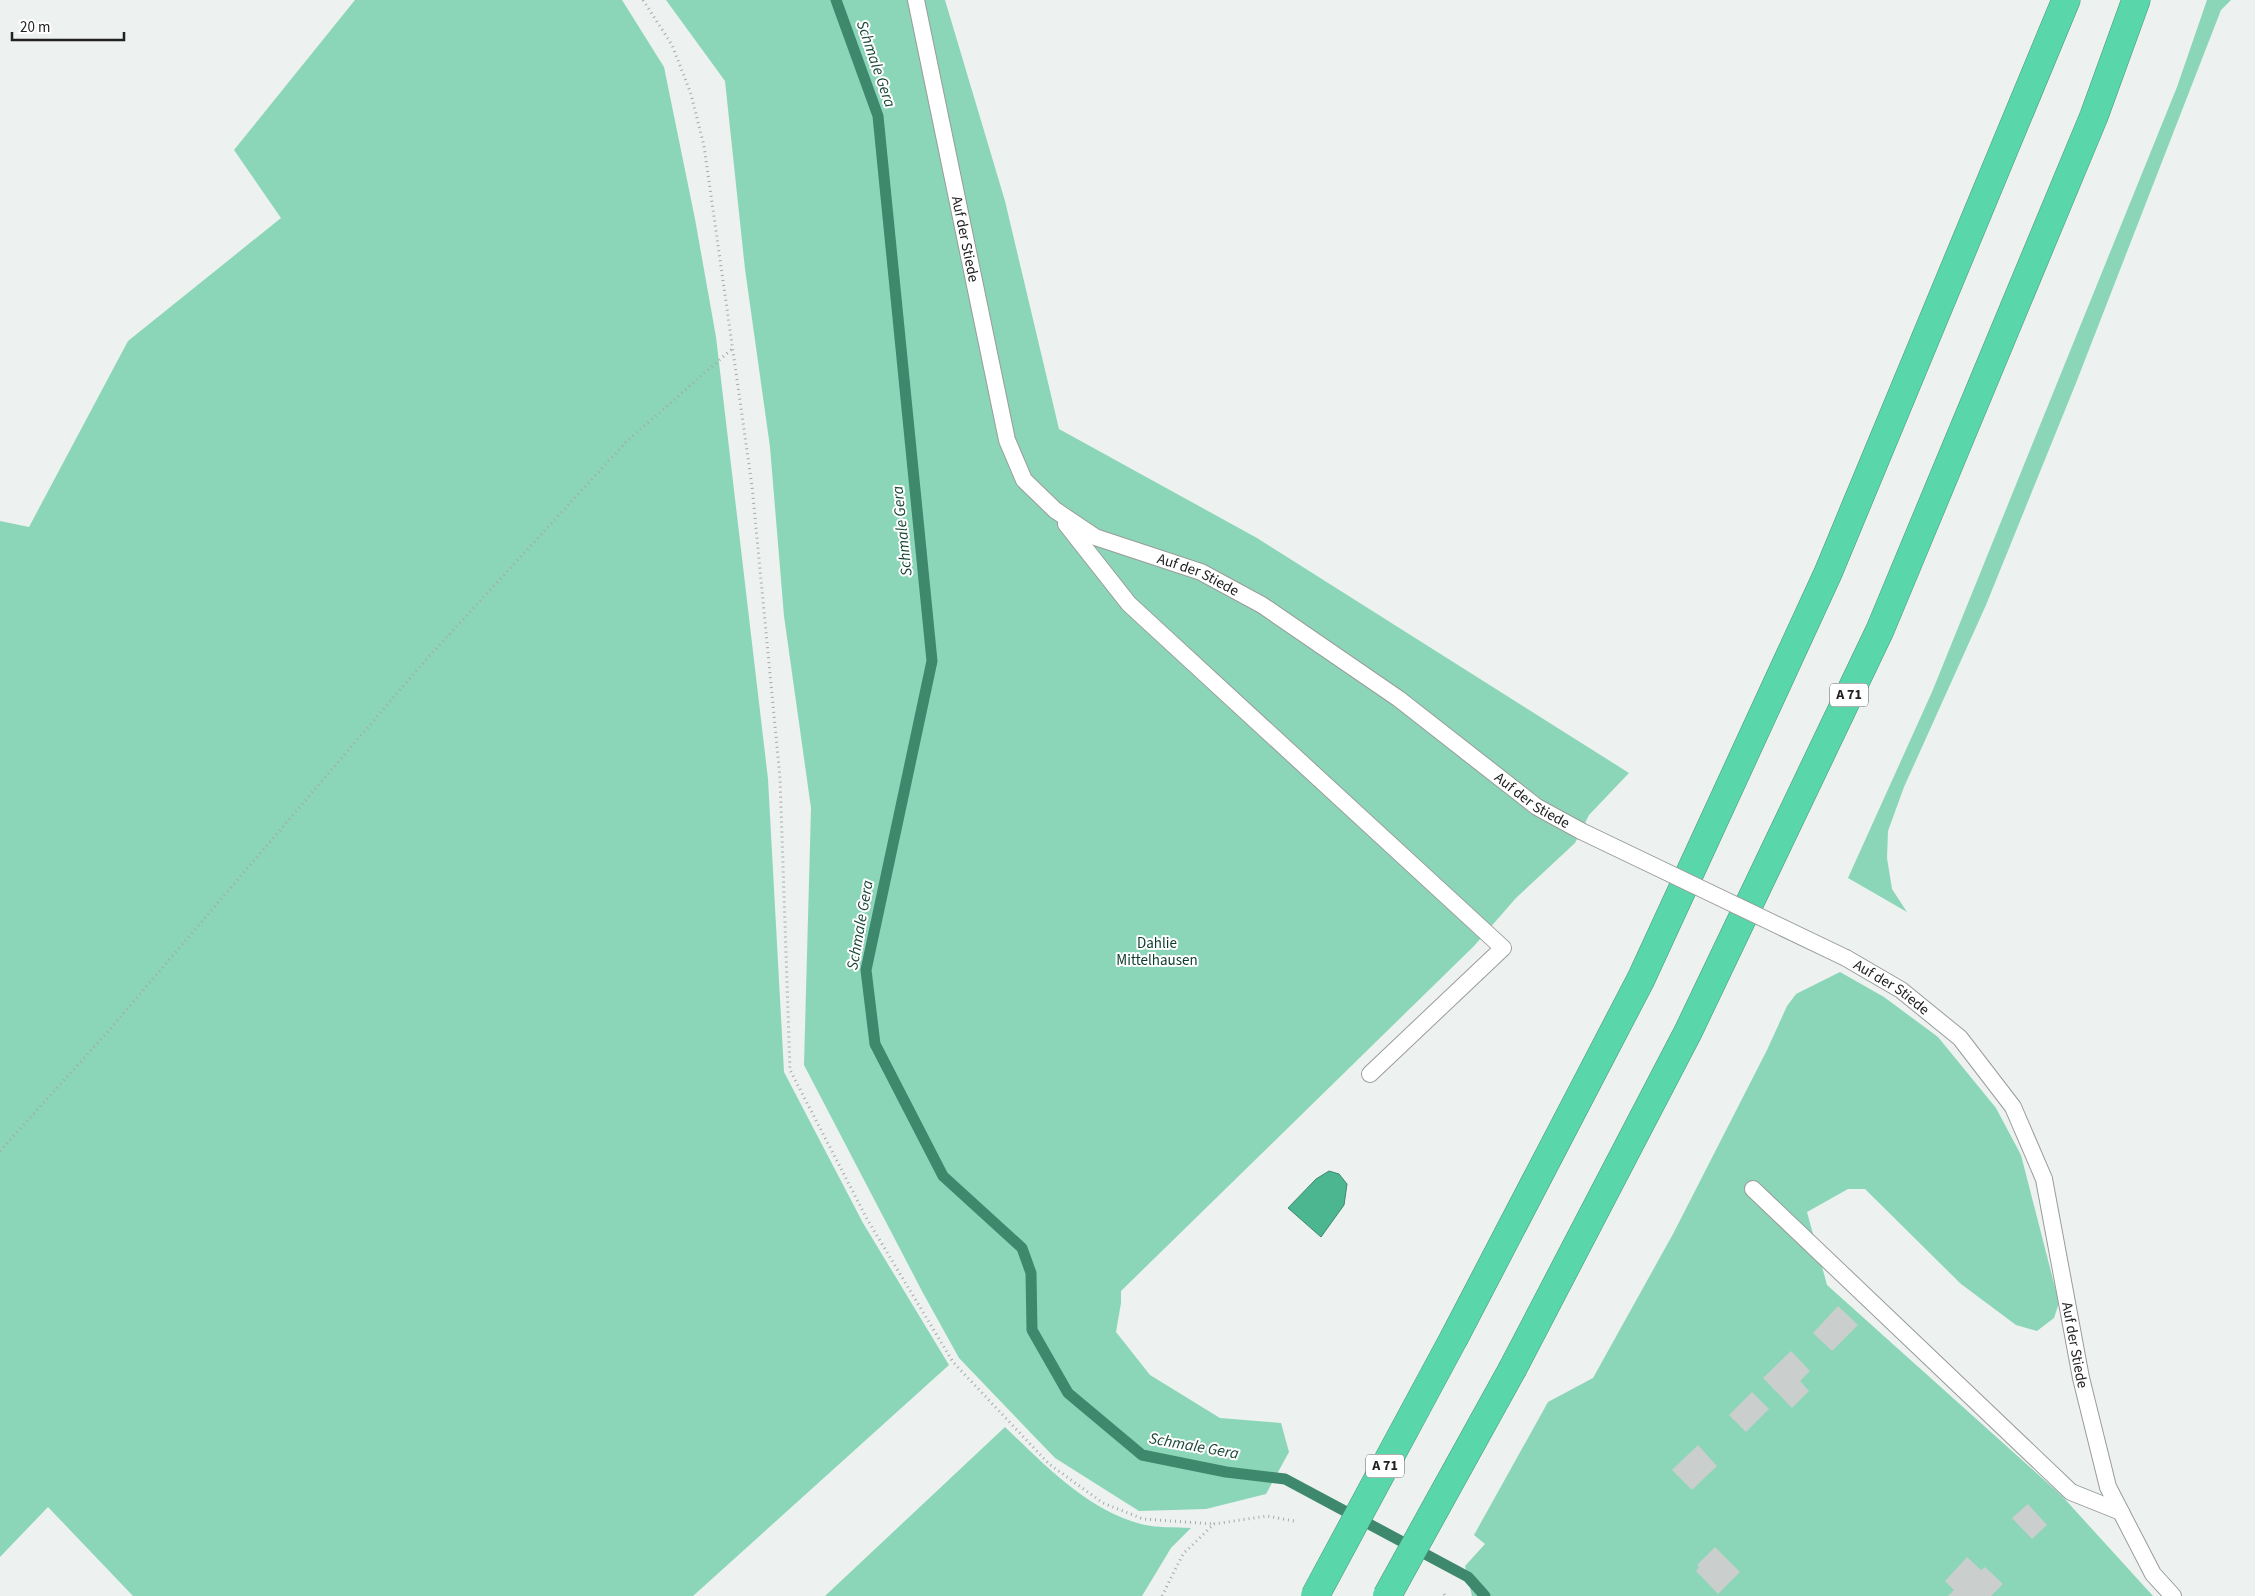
<svg xmlns="http://www.w3.org/2000/svg" width="2255" height="1596" viewBox="0 0 2255 1596" font-family="'Source Sans 3',sans-serif">
  <style>
    .green { fill: #8bd6b8 }
    .water { fill: #4bb690; stroke: #3e896e }
    .lines { fill: none; stroke-linecap: round; stroke-linejoin: round }
    .stream { stroke: #3e896e; stroke-width: 11 }
    .building { fill: #cacecc }
    .service-casing { stroke: #999c9a; stroke-width: 18 }
    .motorway-casing { stroke: #46977a; stroke-width: 29 }
    .path { stroke: #a6a9a7; stroke-width: 3; stroke-dasharray: 1 4; stroke-linecap: butt }
    .service { stroke: #fff; stroke-width: 16 }
    .motorway { stroke: #5ad6ab; stroke-width: 28 }
    .service-bridge-casing { stroke: #999c9a; stroke-width: 18; stroke-linecap: butt }
    .motorway-bridge-casing { stroke: #46977a; stroke-width: 29; stroke-linecap: butt }
    .service-bridge { stroke: #fff; stroke-width: 16 }
    .motorway-bridge { stroke: #5ad6ab; stroke-width: 28 }
    .labels { text-anchor: middle; dominant-baseline: central; stroke-width: 4; stroke-linejoin: round; paint-order: stroke }
    .shield { fill: #fff; stroke: #636463; stroke-width: 1 }
    .shield-label { font-size: 14px; font-weight: bold; fill: #202120 }
    .street-label { font-size: 15px; fill: #202120; stroke: #fff }
    .park-label { font-size: 15px; fill: #0a3a2b; stroke: #fff }
    .water-label { font-size: 16px; font-style: italic; fill: #184636; stroke: #fff }
  </style>
  <rect width="100%" height="100%" fill="#edf1ef"/>
  <g class="green">
    <path d="M355 0H622L664 67 695 219 716 337 768 779 784 1072 863 1223 949 1365 693 1596H133L48 1507 0 1557V521L29 527 128 341 281 218 234 150Z"/>
    <path d="M666 0H945L1005 201 1059 429 1257 538 1629 773 1589 815 1575 843 1516 898 1474 946 1121 1291V1303L1116 1332 1150 1375 1220 1418 1281 1423 1289 1452 1266 1494 1206 1509 1139 1511 1055 1458 959 1358 923 1293 804 1065 811 808 784 616 770 447 745 269 725 81Z"/>
    <path d="M2207 0H2231L2221 10 2076 383 1986 605 1904 787 1888 831 1887 858 1892 889 1907 912 1848 878 1932 692 2177 87Z"/>
    <path d="M1840 972 1884 997 1938 1037 1996 1108 2021 1155 2059 1303 2054 1318 2037 1331 2016 1325 1961 1284 1865 1189H1848L1807 1212 1827 1285 2062 1496 2153 1596H1472L1465 1566 1485 1544 1474 1535 1548 1402 1593 1378 1673 1234 1767 1050 1787 1006 1796 994Z"/>
    <path d="M1005 1427C1044 1464 1087 1510 1141 1524 1156 1528 1175 1527 1191 1528L1171 1548 1142 1596H825Z"/>
  </g>
  <path class="water" d="M1329 1171 1339 1174 1347 1184 1344 1205 1321 1237 1288 1208 1316 1179Z"/>
  <g class="lines">
    <path class="stream" d="M836 0 878 116 932 661 866 970 875 1044 943 1176 1022 1248 1031 1273 1032 1330 1068 1393 1142 1455 1226 1472 1285 1479 1468 1577 1485 1596"/>
  </g>
  <g class="building">
    <path d="M1838 1306 1858 1325 1832 1351 1813 1333Z"/>
    <path d="M1791 1351 1810 1371 1800 1381 1809 1391 1792 1408 1763 1378Z"/>
    <path d="M1752 1392 1769 1409 1746 1432 1729 1415Z"/>
    <path d="M1698 1445 1717 1466 1692 1490 1672 1470Z"/>
    <path d="M2028 1504 2047 1525 2032 1539 2012 1518Z"/>
    <path d="M1715 1547 1740 1572 1718 1594 1696 1571 1699 1567 1697 1565Z"/>
    <path d="M1967 1557 1981 1570 1985 1567 2003 1584 1991 1596H1948L1954 1590 1945 1581Z"/>
  </g>
  <g class="lines">
    <defs>
      <g id="service">
        <path id="s1" d="M916 0 1007 440 1024 480 1055 510 1095 537 1201 572 1262 605 1399 699 1537 807 1581 831"/>
        <path d="M1066 524 1129 604 1503 948 1370 1074"/>
        <path id="s2" d="M1846 958 1901 990 1960 1038 2013 1107 2044 1179 2081 1378 2108 1487 2153 1574 2173 1596"/>
        <path d="M1753 1189 2071 1492 2121 1512"/>
      </g>
      <g id="motorway">
        <path d="M1455 1336 1641 979 1828 573 2066 0"/>
        <path d="M1513 1368 1688 1032 1880 630 2094 116 2136 0"/>
      </g>
    </defs>
    <use href="#service" class="service-casing"/>
    <use href="#motorway" class="motorway-casing"/>
    <g class="path">
      <path d="M643 0 672 45 691 94 704 146 752 486 780 778 790 1070 867 1219 953 1362 1049 1464 1103 1503 1143 1519 1214 1524"/>
      <path d="M0 1151 104 1036 423 663 626 442 732 349"/>
      <path d="M1444 1594 1445 1596"/>
      <path d="M1162 1596 1183 1554 1214 1524 1267 1516 1294 1521"/>
    </g>
    <use href="#service" class="service"/>
    <use href="#motorway" class="motorway"/>
    <defs>
      <path id="service-bridge" d="M1581 831 1846 958"/>
      <g id="motorway-bridge">
        <path d="M1315 1596 1455 1336"/>
        <path d="M1387 1596 1513 1368"/>
      </g>
    </defs>
    <use href="#service-bridge" class="service-bridge-casing"/>
    <use href="#motorway-bridge" class="motorway-bridge-casing"/>
    <use href="#service-bridge" class="service-bridge"/>
    <use href="#motorway-bridge" class="motorway-bridge"/>
  </g>
  <g class="labels">
    <g class="shield">
      <rect x="1830" y="683.5" width="38" height="23" rx="4"/>
      <rect x="1366" y="1454.5" width="38" height="23" rx="4"/>
    </g>
    <g class="shield-label">
      <text x="1849" y="695">A 71</text>
      <text x="1385" y="1466">A 71</text>
    </g>
    <g class="street-label">
      <text stroke="none"><textPath href="#s1" startOffset="244">Auf der Stiede</textPath></text>
      <text stroke="none"><textPath href="#s1" startOffset="694">Auf der Stiede</textPath></text>
      <text stroke="none"><textPath href="#s1" startOffset="1099">Auf der Stiede</textPath></text>
      <text stroke="none"><textPath href="#s2" startOffset="54">Auf der Stiede</textPath></text>
      <text stroke="none"><textPath href="#s2" startOffset="474">Auf der Stiede</textPath></text>
    </g>
    <g class="park-label">
      <text x="1157" y="943">Dahlie<tspan x="1157" dy="17">Mittelhausen</tspan></text>
    </g>
    <g class="water-label">
      <text transform="translate(876 64) rotate(71)">Schmale Gera</text>
      <text transform="translate(902 531) rotate(-96)">Schmale Gera</text>
      <text transform="translate(860 925) rotate(-80)">Schmale Gera</text>
      <text transform="translate(1194 1446) rotate(10)">Schmale Gera</text>
    </g>
  </g>
  <path d="M12 32v8h112v-8" fill="none" stroke="#202120" stroke-width="2.5"/>
  <text x="20" y="32" font-size="15" fill="#202120" stroke="#ffffff" stroke-width="4" paint-order="stroke">20 m</text>
</svg>
